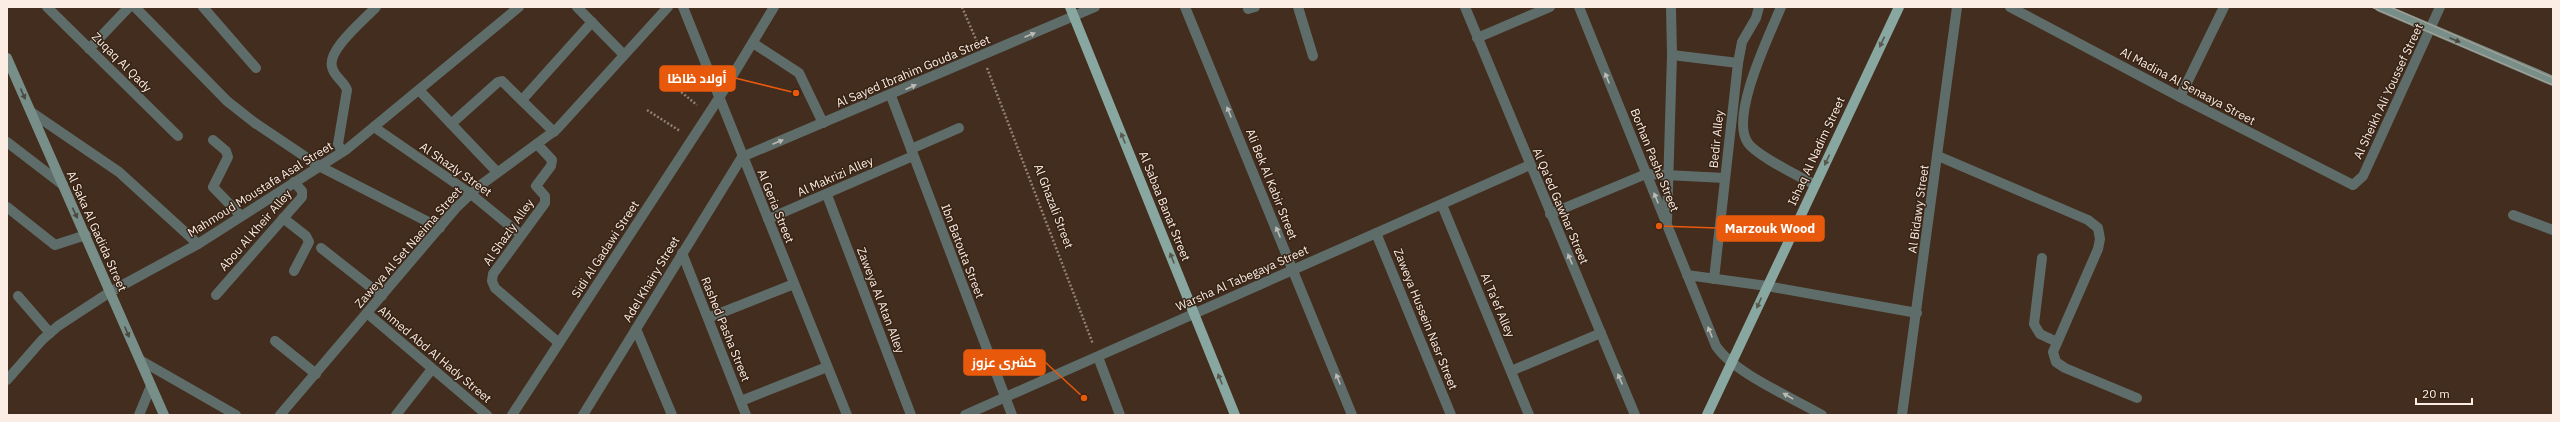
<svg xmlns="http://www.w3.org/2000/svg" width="2560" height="422" viewBox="0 0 2560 422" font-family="'IBM Plex Sans',Cairo,sans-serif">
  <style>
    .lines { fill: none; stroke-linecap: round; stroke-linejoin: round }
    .path { stroke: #928073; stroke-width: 2.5; stroke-dasharray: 2 2; stroke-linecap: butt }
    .lane { stroke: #5f6d6a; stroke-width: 10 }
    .street { stroke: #5f6d6a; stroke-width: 10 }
    .secondary { stroke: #778e89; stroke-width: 10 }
    .primary { stroke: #89a7a1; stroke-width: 10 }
    .tram { stroke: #b4a398; stroke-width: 1 }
    .oneway { fill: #bdbab3 }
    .oneway2 { fill: #4d483e }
    .oneway3 { fill: #58584d }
    .labels { text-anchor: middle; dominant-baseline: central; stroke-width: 3; stroke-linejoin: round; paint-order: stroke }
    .street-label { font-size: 12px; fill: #fbede3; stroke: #372315 }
    .leader { fill: none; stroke: #e8590c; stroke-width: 1.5 }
    .callout-dot { fill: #e8590c; stroke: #372315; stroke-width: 1.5 }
    .callout { fill: #e8590c; stroke: #e8590c; stroke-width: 1.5 }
    .callout-label { font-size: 13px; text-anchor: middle; font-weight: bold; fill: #fff }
  </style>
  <rect width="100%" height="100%" fill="#422d1e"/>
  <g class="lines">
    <g class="path">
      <path d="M962 7 977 42"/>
      <path d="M987 68 1093 344"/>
      <path d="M675 87 697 105"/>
      <path d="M647 110 680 131"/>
    </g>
    <g class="lane">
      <path d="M577 7 624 55"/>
      <path d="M1781 7C1770 34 1729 117 1748 143 1757 156 1799 176 1815 185"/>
      <path d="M753 43 799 73 823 123"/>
      <path d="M522 100 592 22"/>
      <path d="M451 124 498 82 502 81 554 132"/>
      <path d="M374 127 471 194 521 235"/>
      <path d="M213 140 226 151 228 157 213 187 241 216"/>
      <path d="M537 144 552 160 551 166 536 186 545 196V203L493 274 492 281 495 288 559 343"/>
      <path d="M911 149 959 128"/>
      <path d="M1938 156 2088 220 2098 228 2100 239 2098 249 2053 352 2056 362 2065 368 2137 398"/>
      <path d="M827 195 911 415"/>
      <path d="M2513 215 2553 230"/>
      <path d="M283 218 306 236 309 242 294 271"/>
      <path d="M768 219 913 156"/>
      <path d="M321 248 382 296"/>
      <path d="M2042 258 2034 324 2040 334 2057 342"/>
      <path d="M216 295 302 197V191L294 182"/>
      <path d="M18 296 50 333"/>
      <path d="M275 341 316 374"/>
      <path d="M140 360 236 415"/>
      <path d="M396 415 432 369"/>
    </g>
    <g class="street">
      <path d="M47 7 178 136"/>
      <path d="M135 7 227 101 255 123 319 166 440 228"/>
      <path d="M203 7 256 68"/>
      <path d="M683 7 847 415"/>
      <path d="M1185 7 1352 415"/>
      <path d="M1298 7 1313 56"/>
      <path d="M1465 7 1635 415"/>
      <path d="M1579 7 1716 346C1734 373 1793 398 1822 415"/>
      <path d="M2010 7 2180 97 2353 185 2363 176 2440 7"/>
      <path d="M1248 9 1255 7"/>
      <path d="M1477 38 1550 7"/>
      <path d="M89 49 129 7"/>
      <path d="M1672 55 1738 63"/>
      <path d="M419 90 497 172"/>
      <path d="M891 96 1012 415"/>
      <path d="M2180 97 2224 7"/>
      <path d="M31 112 119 172 198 244"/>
      <path d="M7 142 63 185"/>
      <path d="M342 152 338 144 347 90C344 81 334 77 332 67 327 50 364 20 376 7"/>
      <path d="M1442 205 1529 415"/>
      <path d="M7 207 55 245 86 235"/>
      <path d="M1550 214 1646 174 1725 178"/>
      <path d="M1667 221 1672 55 1671 7"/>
      <path d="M1376 233 1451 415"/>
      <path d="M682 253 746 415"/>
      <path d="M1687 275 1767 286 1917 313"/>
      <path d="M1714 279 1738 63 1742 42 1756 18 1759 7"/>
      <path d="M367 313 487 415"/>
      <path d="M708 318 794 284"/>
      <path d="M636 329 672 415"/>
      <path d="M1098 357 1120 415"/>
      <path d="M1511 371 1601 333"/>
      <path d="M7 380 42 340 58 326 110 292 198 244 347 149 519 7"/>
      <path d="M741 401 827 367"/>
      <path d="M139 415 151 386"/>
      <path d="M280 415 456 208 478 187 557 129 668 7"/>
      <path d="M512 415 719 98 774 7"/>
      <path d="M583 415 742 157 1095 7"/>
      <path d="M965 415 1530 165"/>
      <path d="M1902 415 1957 7"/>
    </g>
    <g class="secondary">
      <path d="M2380 7 2553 81"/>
      <path d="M7 58 164 415"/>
    </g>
    <g class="primary">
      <path d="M1070 7 1235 415"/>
      <path d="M1707 415 1899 7"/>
    </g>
    <g class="tram">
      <path d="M2371 7 2553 85"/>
      <path d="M2390 7 2553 78"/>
    </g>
  </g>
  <defs><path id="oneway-solid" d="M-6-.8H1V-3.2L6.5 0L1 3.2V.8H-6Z"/></defs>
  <g class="oneway">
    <use href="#oneway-solid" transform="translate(1030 35) rotate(-23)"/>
    <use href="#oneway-solid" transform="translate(1607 78) rotate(-112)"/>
    <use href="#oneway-solid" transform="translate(911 87) rotate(-24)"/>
    <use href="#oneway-solid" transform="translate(1229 112) rotate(-112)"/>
    <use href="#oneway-solid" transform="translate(778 142) rotate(-23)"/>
    <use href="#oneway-solid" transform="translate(1656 198) rotate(-112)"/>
    <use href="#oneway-solid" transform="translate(1278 232) rotate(-112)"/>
    <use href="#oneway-solid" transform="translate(1570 259) rotate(-113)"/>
    <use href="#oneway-solid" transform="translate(1710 332) rotate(-112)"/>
    <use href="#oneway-solid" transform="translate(1338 379) rotate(-112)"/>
    <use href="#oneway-solid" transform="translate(1620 379) rotate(-113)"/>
    <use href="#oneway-solid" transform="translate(1788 396) rotate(-150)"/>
  </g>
  <g class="oneway2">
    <use href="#oneway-solid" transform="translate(2455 40) rotate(23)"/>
    <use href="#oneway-solid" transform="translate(23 94) rotate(66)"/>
    <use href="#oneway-solid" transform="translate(75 213) rotate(65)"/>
    <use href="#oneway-solid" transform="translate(127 332) rotate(67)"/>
  </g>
  <g class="oneway3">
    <use href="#oneway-solid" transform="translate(1882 42) rotate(115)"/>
    <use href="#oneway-solid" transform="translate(1123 138) rotate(-112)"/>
    <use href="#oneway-solid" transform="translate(1827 160) rotate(115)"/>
    <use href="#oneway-solid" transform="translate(1172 258) rotate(-112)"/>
    <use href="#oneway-solid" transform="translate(1759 303) rotate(114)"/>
    <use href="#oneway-solid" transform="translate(1220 379) rotate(-112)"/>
  </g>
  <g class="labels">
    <g class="street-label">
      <text transform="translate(122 62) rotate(45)">Zuqaq Al Qady</text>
      <text transform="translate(913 71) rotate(-23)">Al Sayed Ibrahim Gouda Street</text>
      <text transform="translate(2188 86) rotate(28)">Al Madina Al Senaaya Street</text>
      <text transform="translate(2388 91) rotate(-65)">Al Sheikh Ali Youssef Street</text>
      <text transform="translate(1716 139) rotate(-84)">Bedir Alley</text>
      <text transform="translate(1816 151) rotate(-65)">Ishaq Al Nadim Street</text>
      <text transform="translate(1655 160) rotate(68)">Borhan Pasha Street</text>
      <text transform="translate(456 169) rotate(35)">Al Shazly Street</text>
      <text transform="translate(835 176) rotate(-24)">Al Makrizi Alley</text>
      <text transform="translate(1272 184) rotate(68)">Ali Bek Al Kabir Street</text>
      <text transform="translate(260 189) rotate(-32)">Mahmoud Moustafa Asal Street</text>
      <text transform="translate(776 206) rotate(68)">Al Geria Street</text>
      <text transform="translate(1054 206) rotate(69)">Al Ghazali Street</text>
      <text transform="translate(1165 206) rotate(68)">Al Sabaa Banat Street</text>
      <text transform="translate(1561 206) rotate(67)">Al Qa'ed Gawhar Street</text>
      <text transform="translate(1918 209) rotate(-82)">Al Bidawy Street</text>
      <text transform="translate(255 230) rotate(-49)">Abou Al Kheir Alley</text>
      <text transform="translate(97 231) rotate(66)">Al Saka Al Gadida Street</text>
      <text transform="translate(508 232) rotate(-55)">Al Shazly Alley</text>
      <text transform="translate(408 247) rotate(-49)">Zaweya Al Set Naeima Street</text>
      <text transform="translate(605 249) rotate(-57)">Sidi Al Gadawi Street</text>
      <text transform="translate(963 251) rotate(69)">Ibn Batouta Street</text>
      <text transform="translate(1242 278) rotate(-24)">Warsha Al Tabegaya Street</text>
      <text transform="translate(651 279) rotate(-59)">Adel Khairy Street</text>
      <text transform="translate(881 300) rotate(69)">Zaweya Al Atan Alley</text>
      <text transform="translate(1498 305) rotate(67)">Al Ta'ef Alley</text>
      <text transform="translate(1426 319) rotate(68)">Zaweya Hussein Nasr Street</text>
      <text transform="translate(726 329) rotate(68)">Rashed Pasha Street</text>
      <text transform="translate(435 354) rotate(40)">Ahmed Abd Al Hady Street</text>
    </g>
  </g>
  <path class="leader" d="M796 93L735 78M1659 226L1717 228M1084 398L1045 362"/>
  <g class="callout-dot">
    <circle cx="796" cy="93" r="4"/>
    <circle cx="1659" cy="226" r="4"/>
    <circle cx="1084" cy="398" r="4"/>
  </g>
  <g class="callout">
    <rect x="660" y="66" width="75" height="25" rx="4"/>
    <rect x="1717" y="216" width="107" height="25" rx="4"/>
    <rect x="964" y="350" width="81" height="25" rx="4"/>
  </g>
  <g class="callout-label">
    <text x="697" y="83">أولاد ظاظا</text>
    <text x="1770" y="233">Marzouk Wood</text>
    <text x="1004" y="367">كشرى عزوز</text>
  </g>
  <rect width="2560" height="422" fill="none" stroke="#fbede3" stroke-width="16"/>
  <path d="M2416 398v6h56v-6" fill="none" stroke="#fbede3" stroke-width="2"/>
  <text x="2422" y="398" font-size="12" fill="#fbede3" stroke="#372315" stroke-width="3" paint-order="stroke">20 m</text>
</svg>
